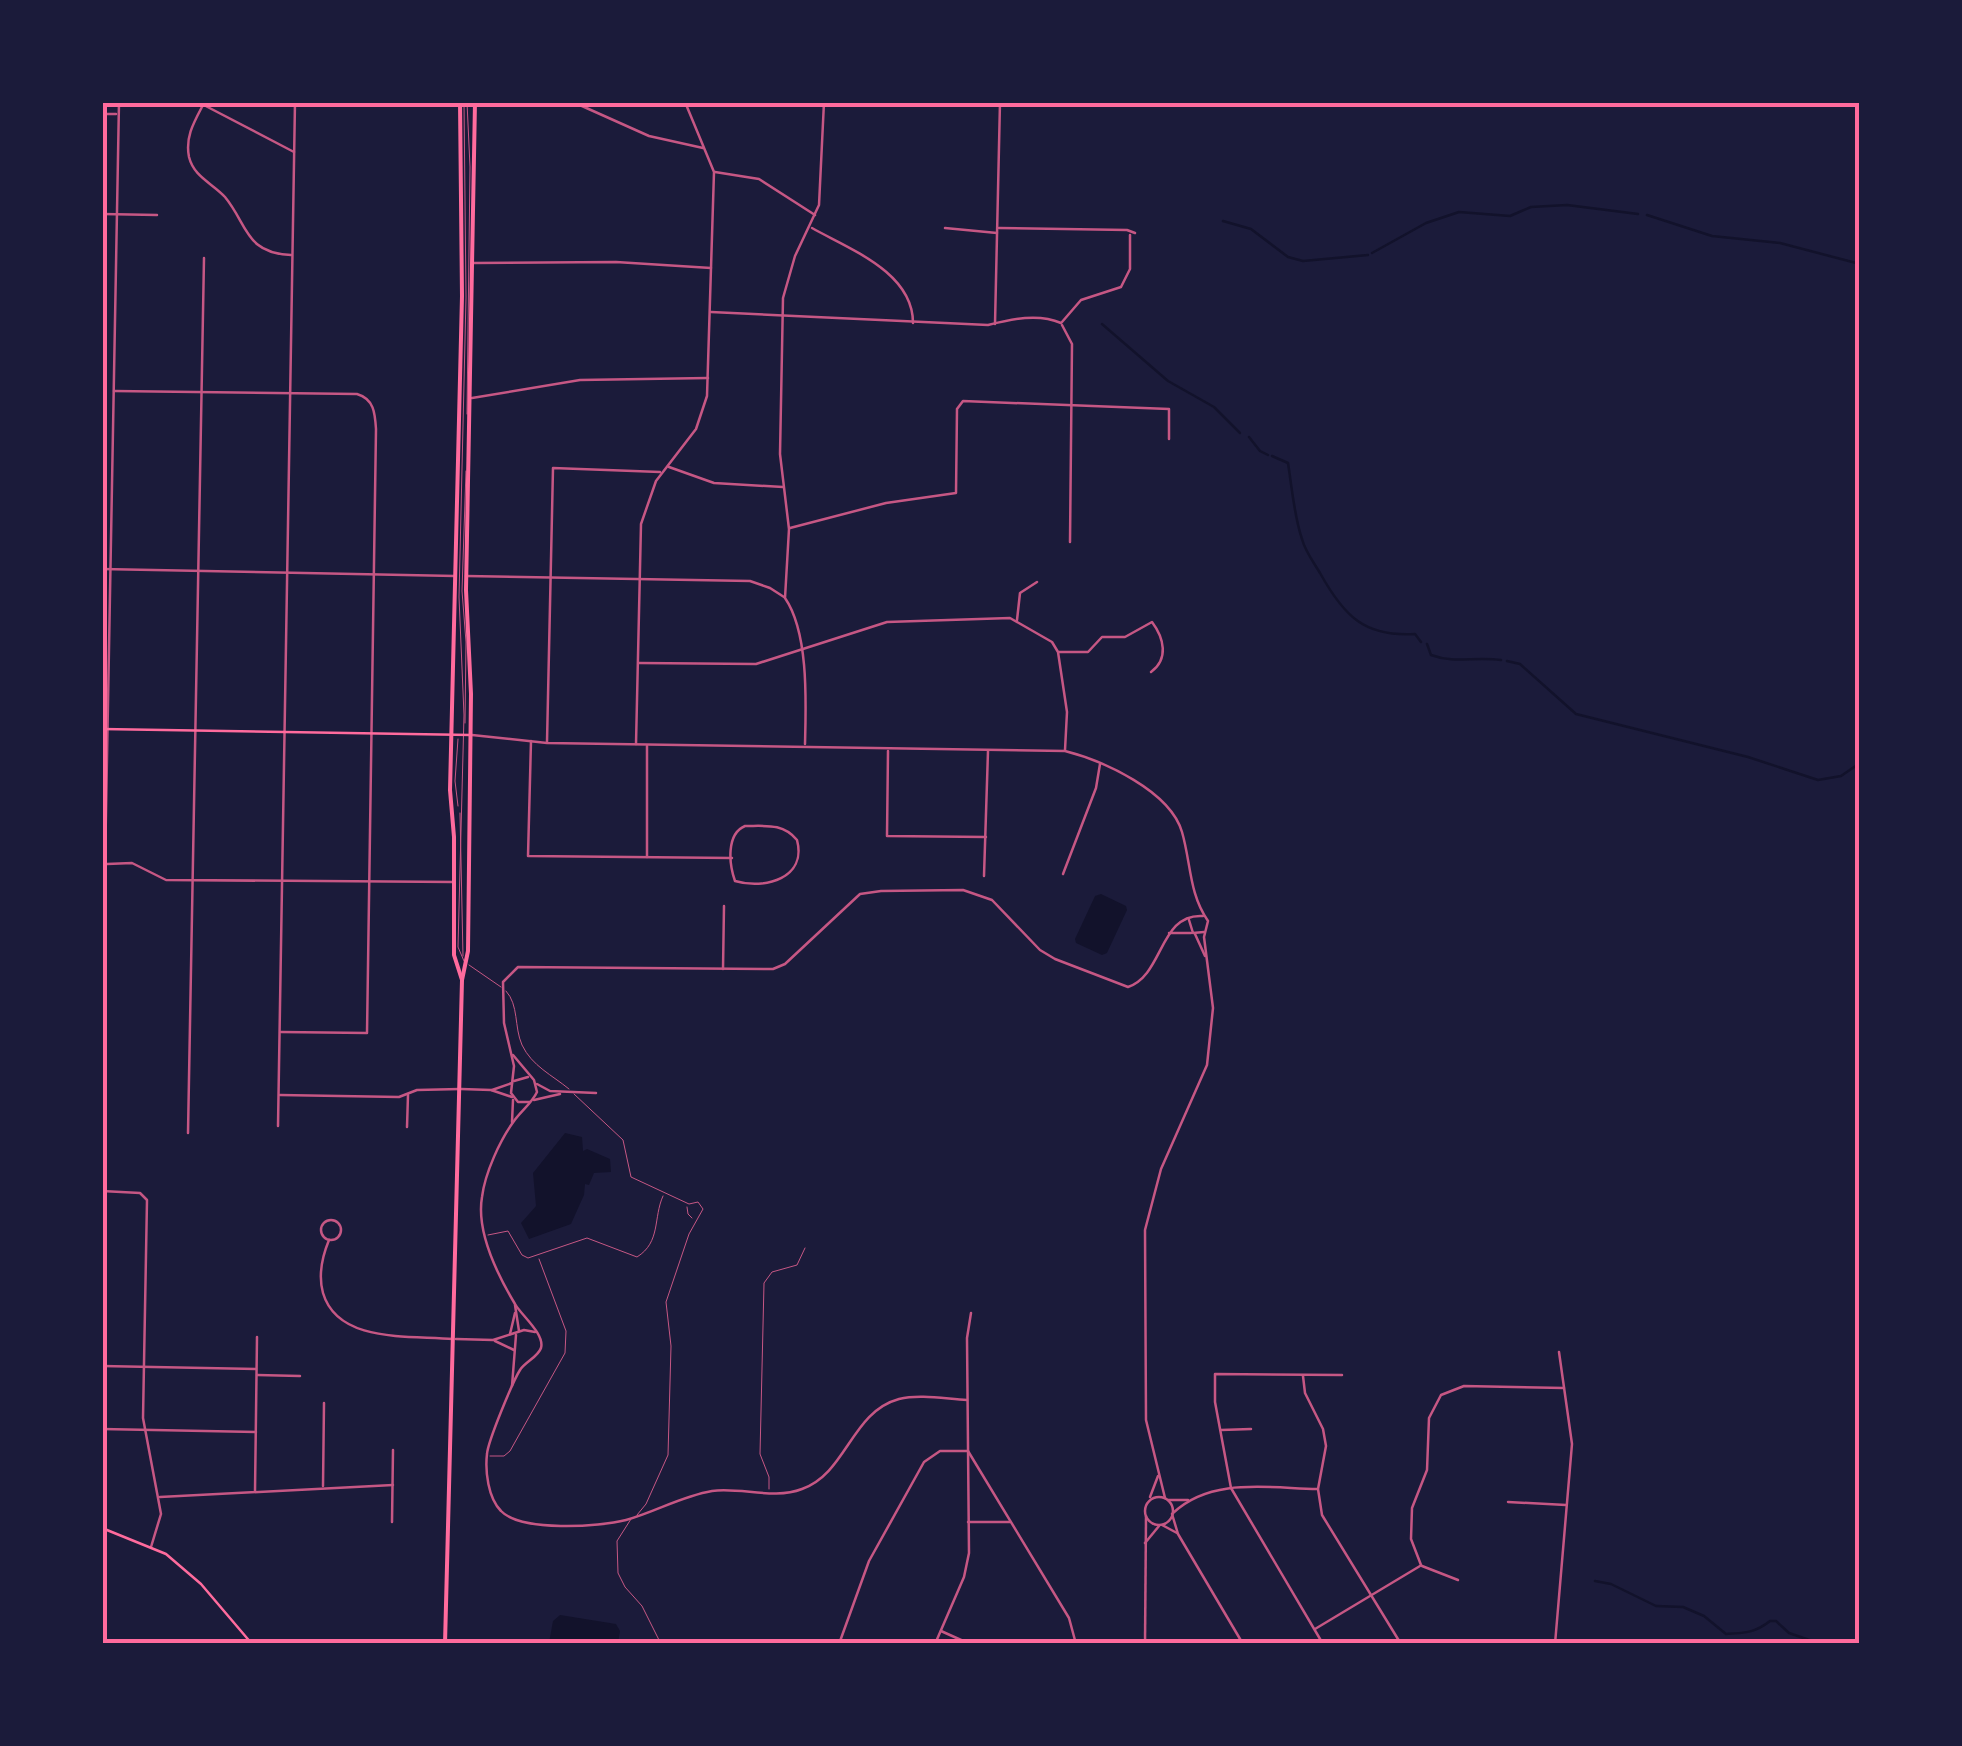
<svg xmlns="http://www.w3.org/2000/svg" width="1962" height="1746" viewBox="0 0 1962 1746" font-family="'PT Sans',sans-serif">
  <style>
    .water { fill: #12122b }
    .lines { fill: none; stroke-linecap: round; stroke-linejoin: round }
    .stream { stroke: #12122b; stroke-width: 2.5 }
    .service { stroke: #c65784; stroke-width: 1 }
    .minor { stroke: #c65784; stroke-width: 2.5 }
    .tertiary { stroke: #c65784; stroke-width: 2.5 }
    .secondary { stroke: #ff6b9d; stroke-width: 2.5 }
    .primary { stroke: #ff6b9d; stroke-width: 4 }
    .neatline { fill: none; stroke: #ff6b9d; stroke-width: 4 }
  </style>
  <rect width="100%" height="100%" fill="#1b1b3a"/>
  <g class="water">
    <path d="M1101 894 1126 906 1127 910 1107 953 1102 955 1076 943 1075 939 1095 896Z"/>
    <path d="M565 1133 582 1137 583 1151 587 1149 610 1159 611 1172 594 1173 589 1185 585 1184 584 1195 571 1224 529 1239 521 1223 536 1206 533 1173Z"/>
    <path d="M560 1615 616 1624 620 1631 618 1643H549L553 1621Z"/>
  </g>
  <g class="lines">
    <g class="stream">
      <path d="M1647 215 1712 236 1780 243 1860 264"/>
      <path d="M1223 221 1251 229 1288 257 1303 261 1368 255"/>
      <path d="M1372 253 1426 223 1459 212 1510 216 1531 207 1567 205 1638 214"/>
      <path d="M1102 324 1168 381 1214 407 1240 433"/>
      <path d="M1249 437 1260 451 1268 455"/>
      <path d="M1272 456 1288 463C1292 488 1294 516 1302 539 1305 551 1314 563 1320 573 1344 616 1364 637 1415 634L1421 642"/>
      <path d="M1427 644 1431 655C1455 664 1475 656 1501 660"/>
      <path d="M1507 661 1520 664 1576 714 1748 757 1818 780 1841 776 1860 763"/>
      <path d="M1595 1581 1611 1584 1656 1606 1683 1607 1704 1616 1726 1634C1744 1633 1755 1633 1770 1621H1776L1789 1633 1821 1644"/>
    </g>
    <g class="service">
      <path d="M467 414 470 167 467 102"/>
      <path d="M465 723 466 642 462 591 466 471"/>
      <path d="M458 739 455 781 458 806"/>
      <path d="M460 813 463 956"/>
      <path d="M464 961 458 947 464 715 459 597 466 297 464 102"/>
      <path d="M469 965 501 987"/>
      <path d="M506 991C519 1005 514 1027 522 1045 532 1066 552 1075 569 1089"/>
      <path d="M574 1094 623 1140 631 1177 689 1204 698 1202 703 1209 689 1234 666 1302 671 1346 668 1455 646 1504 637 1515"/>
      <path d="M687 1207 688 1214 692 1218"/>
      <path d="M488 1235 508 1231 522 1255 528 1258 587 1238 637 1257C661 1242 653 1218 663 1196"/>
      <path d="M490 1456H504L510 1451 565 1353 566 1331 539 1259"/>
      <path d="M769 1489V1477L760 1454 764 1283 772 1272 797 1265 805 1248"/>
      <path d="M631 1519 617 1541 618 1573 625 1587 642 1606 661 1644"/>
    </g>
    <g class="minor">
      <path d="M198 102 294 152"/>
      <path d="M573 102 649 136 703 148"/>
      <path d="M203 105C194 122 185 137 189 157 194 177 212 183 225 197 248 225 245 253 291 255"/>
      <path d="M102 114H116"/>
      <path d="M715 172 759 179 815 215"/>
      <path d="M102 214 157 215"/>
      <path d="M812 228C849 249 913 272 913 323"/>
      <path d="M945 228 997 233"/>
      <path d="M999 228 1127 230 1135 233"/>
      <path d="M474 263 616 262 711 268"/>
      <path d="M711 312 988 325C1012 319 1038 313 1061 323"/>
      <path d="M1062 322 1081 300 1121 287 1130 269V235"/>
      <path d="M1062 325 1072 344 1070 542"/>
      <path d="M114 391 357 394C374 399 375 413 376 429L367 1033 281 1032"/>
      <path d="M472 398 580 380 708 378"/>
      <path d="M669 467 714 483 783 487"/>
      <path d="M790 528 886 503 956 493 957 409 963 401 1169 409V439"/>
      <path d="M102 569 455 576"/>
      <path d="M466 576 750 581 770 588 784 597"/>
      <path d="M1017 620 1020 593 1037 582"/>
      <path d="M1059 652H1088L1102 637H1125L1152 622C1164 638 1169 659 1151 672"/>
      <path d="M639 663 756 664 887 622 1010 618 1052 642 1058 652 1067 712 1065 750"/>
      <path d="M531 741 528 856 732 858"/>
      <path d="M547 742 553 468 660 472"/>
      <path d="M636 744 641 524 656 481 696 429 707 396 714 172 685 102"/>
      <path d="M805 744C806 703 809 633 785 598L789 529 780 454 783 298 795 256 819 205 824 102"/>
      <path d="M888 751 887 836 986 837"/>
      <path d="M745 826C766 826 783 823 797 840 807 878 765 890 735 881 729 864 726 834 745 826Z"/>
      <path d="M647 857V746"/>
      <path d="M107 864 132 863 166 880 454 882"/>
      <path d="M1063 874 1096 788 1100 764"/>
      <path d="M984 876 988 751"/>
      <path d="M723 969 724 906"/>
      <path d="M103 976 119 102"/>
      <path d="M280 1095 399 1097 417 1090 460 1089"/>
      <path d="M278 1126 295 102"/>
      <path d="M407 1127 408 1095"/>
      <path d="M188 1133 204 258"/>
      <circle cx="331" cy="1230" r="10"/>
      <path d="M329 1240C322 1257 318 1275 323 1293 338 1344 411 1335 453 1339"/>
      <path d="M102 1366 256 1369"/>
      <path d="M257 1375 300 1376"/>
      <path d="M1303 1376 1305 1393 1323 1429 1326 1446 1318 1489 1322 1515 1401 1644"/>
      <path d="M102 1429 256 1432"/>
      <path d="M1221 1430 1251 1429"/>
      <path d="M323 1486 324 1403"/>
      <path d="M255 1491 257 1337"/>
      <path d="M160 1497 393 1485"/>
      <path d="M1168 1500H1188"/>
      <path d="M1508 1502 1566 1505"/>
      <path d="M1173 1513C1211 1477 1268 1488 1317 1489"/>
      <path d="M392 1522 393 1450"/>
      <path d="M968 1522H1010"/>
      <path d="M1421 1565 1411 1539 1412 1508 1427 1470 1429 1418 1441 1395 1464 1386 1564 1388"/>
      <path d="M1422 1566 1458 1580"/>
      <path d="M1315 1629 1420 1566"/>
      <path d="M941 1631 970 1644"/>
      <path d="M839 1644 869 1561 924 1462 940 1451H968L1069 1618 1076 1644"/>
      <path d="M935 1644 964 1577 969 1553 967 1338 971 1313"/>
      <path d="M1323 1644 1231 1488 1215 1402V1374L1342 1375"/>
      <path d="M1555 1644 1572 1444 1559 1352"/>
    </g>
    <g class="tertiary">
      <path d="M995 324 1000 102"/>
      <path d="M472 735 547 743 1065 751C1104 761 1170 791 1182 832 1191 863 1189 894 1208 921L1204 937 1213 1008 1207 1065 1161 1169 1145 1230 1146 1420 1165 1498"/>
      <path d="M1189 920 1193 933 1204 932"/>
      <path d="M1169 933H1191"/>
      <path d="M1195 934 1205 956"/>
      <path d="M102 977V1011"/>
      <path d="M513 1055 534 1080 537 1092C532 1103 521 1111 514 1121 500 1140 485 1173 482 1197 476 1232 497 1274 515 1304 521 1315 545 1334 541 1348 538 1357 525 1362 520 1370 513 1381 488 1441 487 1454 485 1471 488 1498 501 1511 521 1532 599 1527 626 1520 655 1512 682 1496 712 1491 741 1487 774 1500 802 1489 847 1473 851 1412 899 1399 920 1394 946 1399 967 1400"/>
      <path d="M514 1081 528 1077"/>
      <path d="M537 1084 550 1091 596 1093"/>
      <path d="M461 1089 491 1090 512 1097"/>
      <path d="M492 1090 512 1083"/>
      <path d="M534 1100 560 1094"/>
      <path d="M530 1102H518L511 1093 514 1066 504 1023 503 982 518 967 773 969 785 964 860 894 881 891 963 890 992 900 1040 950 1055 959 1128 987C1164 975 1159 913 1203 916"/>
      <path d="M512 1122 513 1100"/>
      <path d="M102 1191 140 1193 147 1200 143 1418 161 1514 151 1547"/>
      <path d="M515 1305 519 1331"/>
      <path d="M510 1334 515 1313"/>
      <path d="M456 1339 493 1340 524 1330 535 1332"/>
      <path d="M495 1341 514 1350"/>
      <path d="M512 1386 516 1335"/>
      <path d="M1150 1497 1158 1476"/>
      <circle cx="1159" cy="1511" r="14"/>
      <path d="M1172 1514 1178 1534 1243 1644"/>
      <path d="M1162 1525 1177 1533"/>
      <path d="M1145 1543 1159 1526"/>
      <path d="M1145 1644 1146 1516"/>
    </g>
    <g class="secondary">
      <path d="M102 729 471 735"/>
      <path d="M102 1528 166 1554 201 1584 252 1644"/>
    </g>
    <g class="primary">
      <path d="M460 102 462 296 450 790 454 837V955L462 980"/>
      <path d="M445 1644 462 980 468 951 471 694 466 590 475 102"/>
    </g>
  </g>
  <rect width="1962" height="1746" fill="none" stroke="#1b1b3a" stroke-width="210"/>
  <rect x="105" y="105" width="1752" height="1536" class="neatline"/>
</svg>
